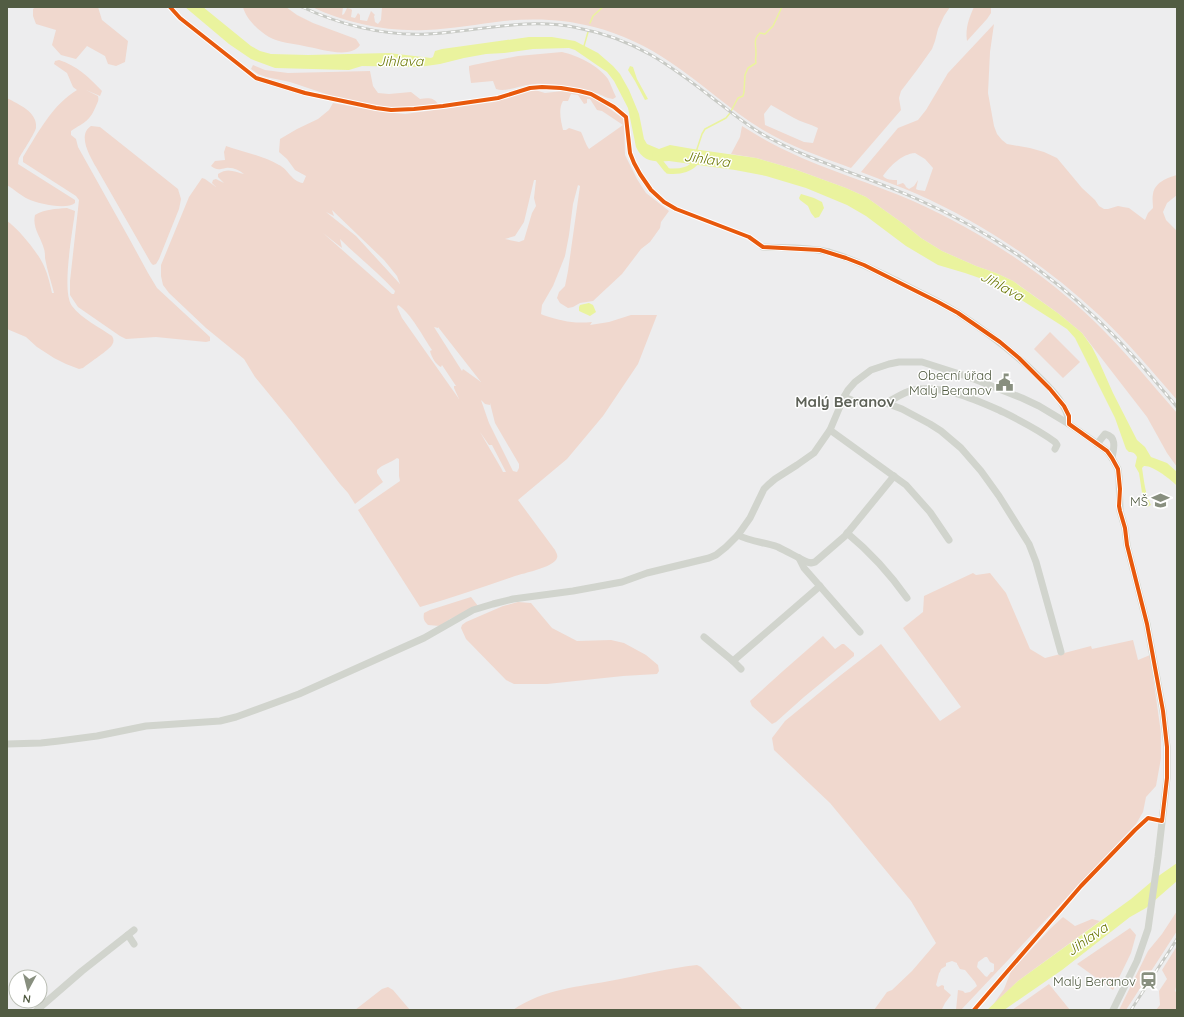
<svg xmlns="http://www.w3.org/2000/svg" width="1184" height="1017" viewBox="0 0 1184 1017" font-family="Quicksand,sans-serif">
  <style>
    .green { fill: #f0d8ce; fill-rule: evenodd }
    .water { fill: #eaf39e }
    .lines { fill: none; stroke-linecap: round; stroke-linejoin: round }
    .stream { stroke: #eaf39e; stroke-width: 1.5 }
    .canal { stroke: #eaf39e; stroke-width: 5.5 }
    .minor { stroke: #d1d4cd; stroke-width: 7 }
    .rail-casing { stroke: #c8cac5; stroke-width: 3 }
    .rail { stroke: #fff; stroke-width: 1.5; stroke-dasharray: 4.5; stroke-linecap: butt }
    .cycleway-casing { stroke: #fff; stroke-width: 6 }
    .cycleway { stroke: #e8590c; stroke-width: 4 }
    .labels { text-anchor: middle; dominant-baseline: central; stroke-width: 3; stroke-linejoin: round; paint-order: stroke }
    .poi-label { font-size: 13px; fill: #525c43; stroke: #fff; text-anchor: end }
    .water-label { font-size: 14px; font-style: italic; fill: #6c7906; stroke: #fff }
    .quarter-label { font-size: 15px; font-weight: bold; fill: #5e6258; stroke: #fff }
  </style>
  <rect width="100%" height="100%" fill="#ededee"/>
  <g class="green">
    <path d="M36 7H98L102 20 128 41 125 62 116 66 108 64 105 56 87 46 76 59 61 55 52 45 56 30 36 24 33 16V9Z"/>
    <path d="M243 7H286L297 15 313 23 356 39 360 45C350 60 318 48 304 46 292 43 280 43 269 37 258 30 246 19 243 7Z"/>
    <path d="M312 7H343L342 15 344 14 347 8 351 9 352 10 351 17 355 18 358 13 360 15V20L367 21 371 11 375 15 374 16 375 22 378 24 381 20 382 7H950L944 16 938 29 935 41 932 49 917 70 901 91 899 98 901 110 851 168C821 157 790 146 763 130 730 110 702 83 670 62 647 46 621 34 594 27 564 19 534 18 504 21 478 24 452 29 426 30 387 32 346 23 312 7ZM771 105C779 109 786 114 794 118 801 122 810 124 818 128L813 143 804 142 765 125 764 114Z"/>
    <path d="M974 7H991V13L987 19 967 41C965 28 969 18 974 7Z"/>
    <path d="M994 24 990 52 988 93 994 126 997 134 1002 140 1007 144 1030 148 1044 152 1057 158 1082 188 1095 200 1099 206 1104 209H1108L1118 206 1123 207 1129 208 1145 220 1148 213 1153 208C1153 204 1152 198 1153 194 1155 182 1167 178 1177 175V195L1167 203 1163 212 1166 220 1177 231V400C1152 371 1127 341 1099 315 1045 265 984 224 917 194 899 186 879 179 861 172L898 128 918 120 926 110 948 73ZM915 153 925 159 933 168 925 191 918 190 916 189 918 180 914 186 909 189 906 187 905 185 903 183 897 185V180C892 180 886 180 883 176 890 166 902 154 915 153Z"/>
    <path d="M562 52C577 55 599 66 608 79 611 85 613 91 616 97L613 99C605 98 603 95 596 93 576 88 556 83 535 84 523 84 506 93 496 89L493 81 471 83 469 69V66L473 65 518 56Z"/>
    <path d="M59 60C76 65 90 78 102 91L100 96 86 90 98 96C99 100 98 102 96 106 89 122 86 121 71 131V135L76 139 78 147 130 240 148 273 157 288 210 337V341L206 342 156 337 126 339 120 336 78 307 70 295V281L79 200 76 196 23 162V157C38 133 52 105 77 90L73 87 67 73 54 64 55 61Z"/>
    <path d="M253 65 265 70 288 73 370 71 373 86 378 93 389 94 411 92 420 99C427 98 434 97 438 104L395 108 363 103 335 97 290 82 266 77 258 74 251 69Z"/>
    <path d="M535 90 545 93 563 91 580 94 596 99 624 119 625 155 637 179 646 193 669 211 661 222 660 228 650 242 641 249 622 274 593 301 580 303 573 307 568 308 560 303 557 298 559 292 565 286 568 271 580 186 578 185 573 204 569 235 565 256 553 286 542 305 541 314 543 315C562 321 573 324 592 322L590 325 609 322 631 315H657L638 364 603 416 567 459 518 500 555 550C557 554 559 557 555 561 548 568 525 573 515 576 483 587 452 598 420 607L358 510 400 481 399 476V459L397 458C390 463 383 464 377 470V473L383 482 355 504 348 493 340 484 292 422 255 377 244 359 206 328 169 293 163 285 161 276V265L189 197 202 178 205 179 216 187 212 183 213 180 216 179 224 183 218 177V174C228 167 235 172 244 174 240 171 233 167 226 168 220 169 217 171 211 166L215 161 225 160 224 152 226 146C244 152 263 156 279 165 288 169 292 182 303 183L306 176 295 170 287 159 279 152 280 139 297 129 318 119 329 110 333 103 384 112 405 114 494 102ZM571 94 578 95 584 104 587 103V99H590L597 110 602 111 623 125 589 149C585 143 584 138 581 132L569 128 566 130H563C561 121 558 109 563 101H568ZM534 180H536L534 198 536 206 532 213 524 240 519 242 505 239 515 236 524 222ZM332 210 384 260 397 276 400 284 356 236 326 212 334 216ZM323 233 342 248 340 239C358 257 378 272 395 291L394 294H392ZM398 305C410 312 424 338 432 350L430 351C431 356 436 365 441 367L442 365 456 386H454V388L459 399 402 318 397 307ZM434 327 438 328V327L481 382 463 369 462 371ZM481 400 485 404 490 405V403L495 423 519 464V468L517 472 513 471 489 423ZM480 432 489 445H492L506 472H503L501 468Z"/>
    <path d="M7 98C18 104 38 112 36 128 35 133 22 153 19 158L18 164 75 200V203C67 210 38 204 28 199 21 196 14 189 7 185Z"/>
    <path d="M91 126 100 127 178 189 181 199 179 209 159 259 156 264 153 265 151 263 96 167C90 156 77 135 91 126Z"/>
    <path d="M742 126C757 135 771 144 787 151 828 171 872 183 913 201 980 231 1041 271 1094 321 1124 350 1150 382 1177 413V467L1167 453 1147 417 1082 333 1059 314 1030 293 1013 281 996 273 976 266 942 251 921 238 905 225 866 197 846 188 794 169 756 158 731 154 740 137Z"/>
    <path d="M67 208 75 211C73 230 61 291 72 306 82 319 99 327 112 336 114 339 114 342 112 345 109 350 89 363 83 368L79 369 66 364 54 358 37 347 26 337 7 329V221C18 228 39 254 44 266 48 275 50 284 52 293H54C51 281 47 270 45 258 45 255 45 252 44 249 41 237 32 228 35 215 45 209 55 209 67 208Z"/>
    <path d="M1050 332 1080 362 1063 378 1034 349Z"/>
    <path d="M973 573 976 575 990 573 1006 593 1030 649 1045 658 1091 646 1092 649 1133 640 1138 660 1150 655 1161 733V758L1156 786 1146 797 1143 812 1136 824 961 1010H956L958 990 963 991 965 993 970 992 977 986 975 982 965 970 960 969 957 964V963L952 961 946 963V966L941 969 940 972 939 973 936 985 938 987 942 985 944 986V989L951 995 945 1003 942 1009 943 1010H874L887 992 892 990 912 971 936 943 911 901 830 803 774 750 772 738 785 721 841 675 881 644 940 721 961 707 903 628 923 612 924 596ZM985 957H987L990 962 994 964V970L993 972H991L987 977 985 976 977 967 978 962Z"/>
    <path d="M471 597 478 606 450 619 440 626 428 625C424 621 423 619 424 613L430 610Z"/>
    <path d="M518 602 531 603 552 628 577 641 611 640 624 643 646 655 658 665 659 671 657 674 623 676 547 684H514L506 680 466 639 461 628 462 625 466 622 503 606Z"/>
    <path d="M823 636 835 649 842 644H844L854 653V656L804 697 776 722 772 724 752 706 750 701 783 671Z"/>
    <path d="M1177 911V931L1126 1010H1119L1148 951 1162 934Z"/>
    <path d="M1063 917 1075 926 1092 919 1100 921 1018 981 993 1005 1004 989 1011 971 1051 928Z"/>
    <path d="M1130 928 1136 935 1131 953 1113 990 1077 964Z"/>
    <path d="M1177 946V983L1175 991 1176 992 1177 989V1010H1156L1160 1005 1159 991 1167 979 1162 970Z"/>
    <path d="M697 965 701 967 743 1010H513C545 988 579 987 615 980 642 975 669 968 697 965Z"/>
    <path d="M1049 984 1070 1010H1012Z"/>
    <path d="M388 987 393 990 410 1010H355L382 989Z"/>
  </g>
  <g class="water">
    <path d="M185 7H203L251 46 260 51 271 54 308 55 389 53 431 58 433 57 435 51 442 49 529 37H552L575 41 598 53 613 66 620 74 629 90 639 114 644 139 647 144 659 149 670 145 693 149 756 158 794 169 846 188 866 197 905 225 921 238 942 251 976 266 996 273 1013 281 1059 314 1082 333 1092 347 1097 357 1113 393 1137 440 1145 447 1151 457 1167 463 1177 472V486C1172 480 1152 465 1144 466L1142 468C1144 480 1145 494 1151 505L1147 507 1143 499 1139 473 1135 466 1137 457C1135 453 1133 452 1129 452L1126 449 1115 418 1075 338 1067 329 1006 290 994 283 965 273 938 265 906 246 866 216 847 205 806 188 766 176 735 170 669 161C654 162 643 162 636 147L628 108 614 81 607 72 575 50 569 48 533 49 504 53 486 54 464 58 440 64 419 67 362 66 349 70 275 68 251 59 229 44Z"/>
    <path d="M630 66 633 67 637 79 648 99 645 100 635 81 628 70Z"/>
    <path d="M801 194 814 198 822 202 824 208 819 217 815 218 811 213 808 206 800 200 799 198Z"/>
    <path d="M589 303 593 305 596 312 590 316 579 311V307L580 305Z"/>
    <path d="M1177 863V881L1146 908 1130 917 1062 970 1004 1010H987L1018 981 1131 899 1157 877Z"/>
  </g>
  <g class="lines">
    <g class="stream">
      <path d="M590 23 593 16 603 7"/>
      <path d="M584 46 588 32"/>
      <path d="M696 152 702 134 705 129 726 118 730 113 738 98 743 96 744 92 745 75 748 68 756 63C755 58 756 57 756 53 756 45 753 39 760 33L765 34 773 26 782 7"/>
    </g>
    <g class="canal">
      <path d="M655 155 666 169"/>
      <path d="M668 171C681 172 691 170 699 159"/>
    </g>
    <g class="minor">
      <path d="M763 247C785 248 808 247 829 252 854 259 876 271 899 282 918 292 939 301 958 313 989 333 1015 353 1041 379 1053 391 1068 406 1069 424"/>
      <path d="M844 397 854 401 886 403 902 409 930 424 941 431 961 448 981 471 999 496 1029 544 1036 562 1061 652"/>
      <path d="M886 403C894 399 904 392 913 390 941 384 974 399 999 410 1019 420 1036 428 1055 442L1057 445 1055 449"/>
      <path d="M830 430 906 485 930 512 949 540"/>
      <path d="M1097 444 1105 434C1117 437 1114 448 1112 458"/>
      <path d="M847 533C870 552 890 574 907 598"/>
      <path d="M738 535C751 542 765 542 778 547 788 552 797 557 807 562L811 563 815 562 845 536 894 476"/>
      <path d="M799 558 804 568 860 632"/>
      <path d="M704 637 733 661 820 586"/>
      <path d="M733 661 741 669"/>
      <path d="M7 744 41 743 59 741 97 736 146 726 220 721 236 717 299 694 424 638 473 610 493 604 513 599 573 591 622 582 647 573 709 558 716 555 726 547 738 535 750 518 764 489 768 485 775 479 797 465 814 453 830 430 844 397 848 390 855 382 871 370 889 364 899 362H922L969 377 1022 398 1039 406 1069 424 1092 440 1107 451 1112 458 1118 469 1119 477 1120 511 1125 528 1127 545 1147 624 1163 711 1167 747V778L1158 857 1148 929 1137 961 1113 1010"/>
      <path d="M128 935 134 944"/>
      <path d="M37 1010 82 971 134 930"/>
    </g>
    <defs>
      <g id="rail">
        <path d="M302 7C341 25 385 36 428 34 478 31 529 17 578 28 635 39 670 65 715 100 731 112 746 125 764 135 812 162 866 176 917 199 983 228 1043 268 1096 318 1125 345 1151 376 1177 407"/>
        <path d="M1131 1010 1177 939"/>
      </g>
    </defs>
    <use href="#rail" class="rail-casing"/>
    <use href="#rail" class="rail"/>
    <defs>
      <path id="cycleway" d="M170 7 180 18 256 78 305 93 376 108 391 110 414 109 443 106 498 98 530 88 542 87 561 88 579 91 591 94 614 107 626 117 630 153 634 163 640 174 651 190 664 202 676 209 749 237 763 247 820 250 846 258 864 265 938 302 958 313 1000 342 1019 358 1050 389 1064 406 1069 416V424L1107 451 1112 458 1118 469 1120 489 1119 506 1120 511 1125 528 1127 545 1147 624 1163 711 1167 747V778L1162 821 1148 818 1135 830 1081 886 974 1010"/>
    </defs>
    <use href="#cycleway" class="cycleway-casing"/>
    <use href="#cycleway" class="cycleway"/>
  </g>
  <defs>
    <symbol id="civic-bare" viewBox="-9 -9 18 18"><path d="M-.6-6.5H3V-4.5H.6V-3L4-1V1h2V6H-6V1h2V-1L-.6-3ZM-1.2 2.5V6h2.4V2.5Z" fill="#888f7f" stroke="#fff" stroke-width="2.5" paint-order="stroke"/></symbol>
    <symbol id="school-bare" viewBox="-9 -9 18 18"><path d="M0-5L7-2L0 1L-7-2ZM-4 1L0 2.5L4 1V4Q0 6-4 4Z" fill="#888f7f" stroke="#fff" stroke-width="2.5" paint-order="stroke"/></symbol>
    <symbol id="station-bare" viewBox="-9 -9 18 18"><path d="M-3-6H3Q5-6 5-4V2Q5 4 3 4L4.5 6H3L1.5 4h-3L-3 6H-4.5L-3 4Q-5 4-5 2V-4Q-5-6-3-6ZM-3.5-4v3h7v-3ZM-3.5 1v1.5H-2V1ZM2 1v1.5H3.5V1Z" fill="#888f7f" stroke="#fff" stroke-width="2.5" paint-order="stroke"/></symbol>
  </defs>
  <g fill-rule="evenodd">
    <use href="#civic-bare" x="992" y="370" width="25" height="25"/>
    <use href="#school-bare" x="1148" y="488" width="25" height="25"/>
    <use href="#station-bare" x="1136" y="968" width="25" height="25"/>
  </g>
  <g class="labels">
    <g class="poi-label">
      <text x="992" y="375">Obecní úřad<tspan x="992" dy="15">Malý Beranov</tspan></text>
      <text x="1148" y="501">MŠ</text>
      <text x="1136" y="981">Malý Beranov</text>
    </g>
    <g class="water-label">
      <text x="400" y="61">Jihlava</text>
      <text transform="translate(707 159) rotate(8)">Jihlava</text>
      <text transform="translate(1002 286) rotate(29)">Jihlava</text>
      <text transform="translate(1087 939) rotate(-35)">Jihlava</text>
    </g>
    <g class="quarter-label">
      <text x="845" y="401">Malý Beranov</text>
    </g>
  </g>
  <rect width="1184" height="1017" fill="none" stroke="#525c43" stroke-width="16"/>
  <g transform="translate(28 989) rotate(187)"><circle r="19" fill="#ffffff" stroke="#babeb4"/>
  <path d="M0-3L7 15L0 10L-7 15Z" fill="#888f7f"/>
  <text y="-6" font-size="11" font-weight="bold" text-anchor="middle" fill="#525c43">N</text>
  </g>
</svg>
